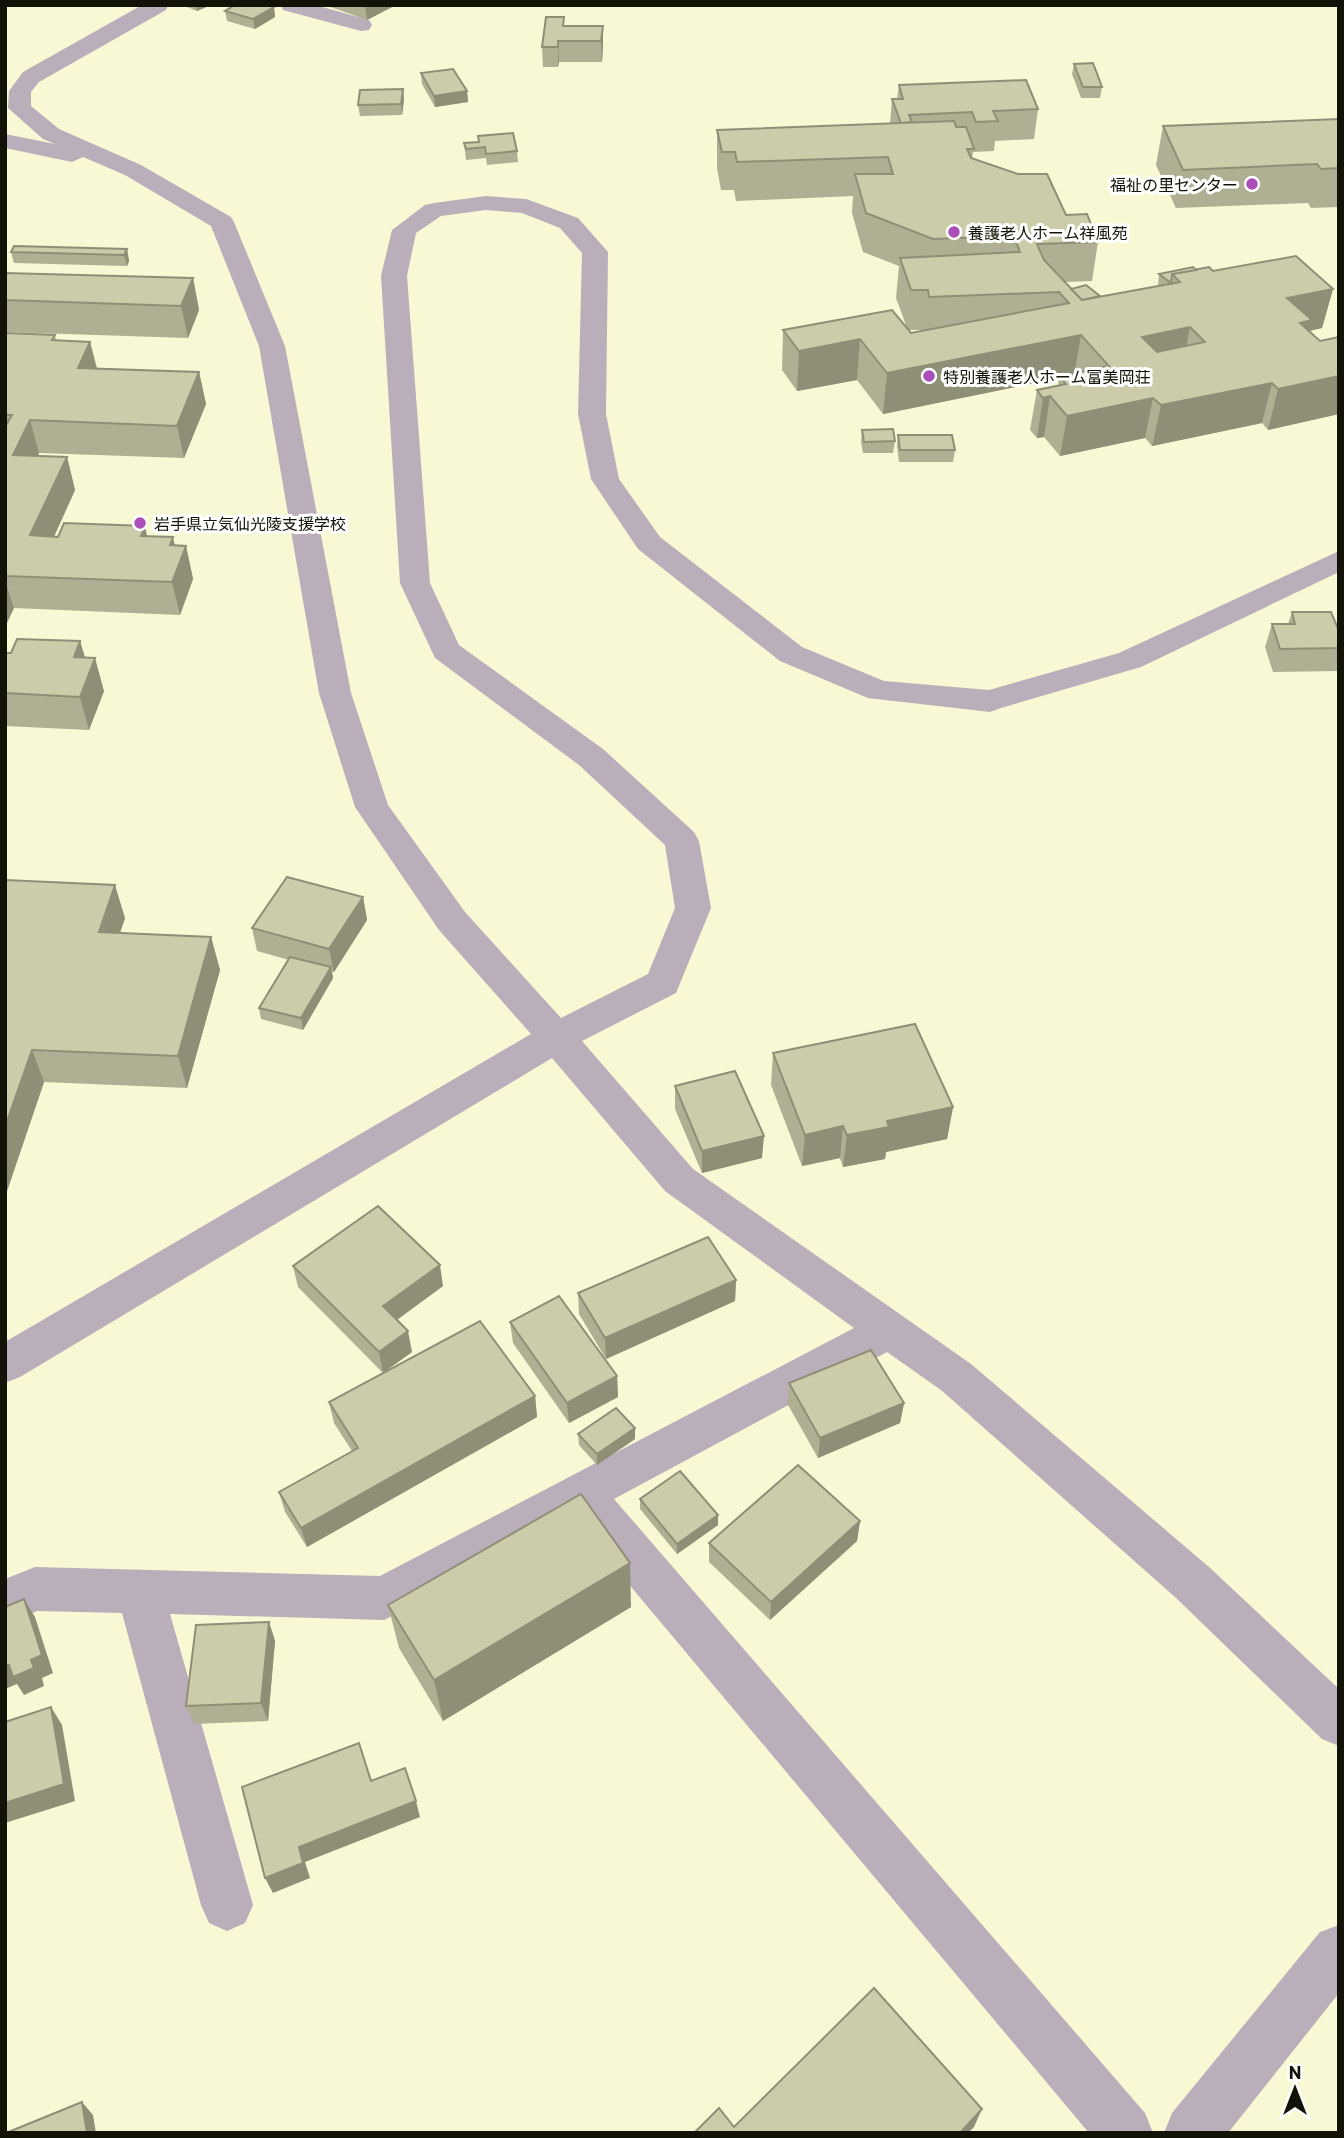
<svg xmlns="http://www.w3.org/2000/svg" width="1344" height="2138" viewBox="0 0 1344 2138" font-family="Barlow,'Noto Sans JP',sans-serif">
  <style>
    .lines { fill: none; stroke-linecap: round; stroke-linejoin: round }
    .minor { fill: #b9aeba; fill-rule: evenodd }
    .wall { fill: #afaf93; fill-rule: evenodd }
    .shaded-wall { fill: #8f8f78 }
    .building { fill: #ccccab; stroke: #8f8f78; stroke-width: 2; fill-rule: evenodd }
    .poi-dot { fill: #aa4eb8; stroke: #fff; stroke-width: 2.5 }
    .labels { text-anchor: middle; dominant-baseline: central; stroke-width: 6; stroke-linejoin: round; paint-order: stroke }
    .far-poi-label { font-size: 16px; fill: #121206; stroke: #fff; text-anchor: start }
  </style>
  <rect width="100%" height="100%" fill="#f8f8d5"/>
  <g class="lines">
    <g class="minor">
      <path d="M142 5H168L166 10 39 82 31 92V106L59 129 141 165 231 217 234 222 285 346 351 693 388 805 465 912 561 1018 648 974 675 908 665 845 579 765 435 658 400 583 381 276 392 230 425 205 434 203 486 196 526 199 578 218 608 252 606 414 619 479 660 537 802 647 884 681 989 690 1119 653 1339 551V572L1141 667 1001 708 990 712 868 698 780 661 638 549 591 479 578 414 582 253 560 228 522 213 486 210 441 216 416 233 407 276 430 583 459 645 603 749 694 832 699 841 711 908 676 993 582 1041 693 1169 971 1364 1209 1567 1339 1689V1746L1322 1739 1175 1597 941 1390 887 1352 614 1499 1145 2113 1153 2133H1089L575 1520 384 1620 170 1614 253 1905 245 1923 227 1931 209 1923 201 1905 122 1613 37 1611 5 1624V1579L35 1567 380 1576 854 1328 665 1191 552 1058 20 1377 5 1383V1342L531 1034 439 930 355 807 319 693 259 346 211 226 125 175 83 157 72 162 5 148V134L55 144 43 139 8 108 9 91 23 72Z"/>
      <path d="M281 5H315L369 20 372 25 369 30 361 31 283 10Z"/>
      <path d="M1339 1925V1993L1228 2133H1164L1172 2113 1320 1932Z"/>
    </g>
  </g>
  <g class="wall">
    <path d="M182 5H211L197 11Z"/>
    <path d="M325 5H396L367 20Z"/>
    <path d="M274 7 275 17 255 29 227 21 225 11Z"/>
    <path d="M565 26H603V46L602 62H559L558 67H543L542 47Z"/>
    <path d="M1074 64 1102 87 1100 98H1081L1072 74Z"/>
    <path d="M421 73 467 91 468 102 435 107 422 84Z"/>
    <path d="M899 85 1038 109 1034 139 995 141 994 151 973 152 972 159 1066 215 1098 242 1092 281 1065 282 1071 289 1100 297 1158 286 1159 274 1196 270 1333 289 1322 328 1309 331 1320 341 1339 337V414L1268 430 1262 423 1152 446 1145 438 1060 456 1044 437 1037 438 1030 430 1037 390 1058 386 1059 378 883 414 857 380 797 391 782 370 783 330 907 328 896 298 899 266 863 252 852 213 853 196 736 201 734 190H721L717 168V130L890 123 892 99H897ZM908 330H924V331L911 333Z"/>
    <path d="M403 89 404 100 402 115 360 116 358 105Z"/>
    <path d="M1339 113V207L1311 208 1308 203 1176 208 1156 165 1163 126 1337 119Z"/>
    <path d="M478 136 517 151 518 162 487 165 486 158 466 160 464 143 479 142Z"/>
    <path d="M127 249 129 261 127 266 14 263 11 252Z"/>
    <path d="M5 273 193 278 199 310 188 338 5 332Z"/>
    <path d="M5 333 55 335 56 340 90 342 97 368 199 372 206 404 184 458 39 453 38 456 67 457 75 490 54 536H147L174 546H186L193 579 180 615 14 608 5 627Z"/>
    <path d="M862 430 895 441 893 453H863L861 442Z"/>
    <path d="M898 435 955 450 953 462H899L897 446Z"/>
    <path d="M1292 612 1339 631V668L1338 671 1273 672 1265 647 1272 624H1288Z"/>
    <path d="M80 641 85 657 104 691 89 730 5 726V653H11Z"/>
    <path d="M5 880 125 918 120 933 211 937 220 970 187 1088 44 1082 5 1197Z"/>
    <path d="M363 897 367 920 334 972H332L333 978 303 1030 261 1019 259 1008 289 960 257 951 252 928Z"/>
    <path d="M773 1053 953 1107 947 1139 886 1152 885 1159 843 1167 840 1158 802 1166 771 1085Z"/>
    <path d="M675 1086 762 1158 702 1173 675 1109Z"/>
    <path d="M293 1266 443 1286 397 1320 412 1352 384 1372 535 1396 537 1417 307 1547 285 1512 279 1492 352 1451 334 1423 329 1402 383 1373 298 1287Z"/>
    <path d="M736 1280 735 1301 606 1359 579 1314 578 1293Z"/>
    <path d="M510 1322 617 1376 618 1397 569 1423 513 1343Z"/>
    <path d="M789 1383 904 1403 900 1423 818 1458 787 1403Z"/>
    <path d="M578 1434 635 1439 597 1465 579 1445Z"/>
    <path d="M640 1499 718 1525 677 1554 640 1509Z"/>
    <path d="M860 1521 857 1541 770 1620 709 1562V1543Z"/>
    <path d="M388 1605 631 1607 443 1721 399 1648Z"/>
    <path d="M269 1622 275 1641 268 1721 194 1724 186 1706Z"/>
  </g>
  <g class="shaded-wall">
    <path d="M196 5H211L197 11Z"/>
    <path d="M365 5H396L367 20Z"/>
    <path d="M274 7 275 17 255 29 253 19Z"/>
    <path d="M603 26V46L602 62 601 41Z"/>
    <path d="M558 41 559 62 558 67Z"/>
    <path d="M403 89 404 100 402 115 401 104Z"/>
    <path d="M467 91 468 102 435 107 434 96Z"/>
    <path d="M127 249 129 261 127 266 124 255Z"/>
    <path d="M193 278 199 310 188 338 181 306Z"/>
    <path d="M1333 289 1322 328 1309 331 1301 360 1287 298Z"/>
    <path d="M1190 327 1182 367 1134 377 1142 337Z"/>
    <path d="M1081 335 1074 375 1060 376 1059 378 883 414 887 373Z"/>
    <path d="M860 339 857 380 797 391 799 351Z"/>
    <path d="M90 342 98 374 78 368Z"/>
    <path d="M199 372 206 404 184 458 177 426Z"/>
    <path d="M1339 376V414L1268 430 1278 389Z"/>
    <path d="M1272 383 1262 423 1152 446 1161 405Z"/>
    <path d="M1050 396 1044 437 1037 438 1043 398Z"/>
    <path d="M1153 398 1145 438 1060 456 1067 416Z"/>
    <path d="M30 420 39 453 23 488 13 455Z"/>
    <path d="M67 457 75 490 40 568 30 535Z"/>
    <path d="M145 526 152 559 141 536Z"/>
    <path d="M173 537 179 565 186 546 193 579 180 615 172 582 170 545Z"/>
    <path d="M5 581 14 608 5 627Z"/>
    <path d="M80 641 89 672 95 658 104 691 89 730 80 697 74 657Z"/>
    <path d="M115 885 125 918 109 965 99 932Z"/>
    <path d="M363 897 367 920 334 972 329 949Z"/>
    <path d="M211 937 220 970 187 1088 178 1056Z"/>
    <path d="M331 967 333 978 303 1030 301 1018Z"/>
    <path d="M32 1050 44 1082 5 1197V1127Z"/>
    <path d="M953 1107 947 1139 886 1152 885 1159 843 1167 847 1135 887 1121Z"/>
    <path d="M843 1126 840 1158 802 1166 805 1135Z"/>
    <path d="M764 1136 762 1158 702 1173V1151Z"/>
    <path d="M440 1265 443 1286 387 1327 383 1306Z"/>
    <path d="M736 1280 735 1301 606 1359 605 1338Z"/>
    <path d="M408 1331 412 1352 383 1373 379 1352Z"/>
    <path d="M617 1376 618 1397 569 1423 567 1403Z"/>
    <path d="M535 1396 537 1417 307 1547 301 1528Z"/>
    <path d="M904 1403 900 1423 818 1458 820 1438Z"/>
    <path d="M635 1428V1439L597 1465V1454Z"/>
    <path d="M718 1515V1525L677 1554V1544Z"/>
    <path d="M860 1521 857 1541 770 1620 771 1602Z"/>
    <path d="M630 1563 631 1607 443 1721 434 1680Z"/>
    <path d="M24 1599 35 1617 53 1673 42 1678 44 1686 24 1695 17 1684 5 1689V1666L31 1660Z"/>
    <path d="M269 1622 275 1641 268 1721 261 1703Z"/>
    <path d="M51 1707 62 1725 75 1801 5 1823V1803Z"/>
    <path d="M416 1801 420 1817 305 1862 310 1878 273 1893 265 1878 299 1847Z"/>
    <path d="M82 2102 93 2115 96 2133H87Z"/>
    <path d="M982 2109 974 2127 968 2133H960Z"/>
  </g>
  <g class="building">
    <path d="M235 5H268L274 7 253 19 225 11Z"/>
    <path d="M546 17H564L563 26H603L601 41H558V47H542Z"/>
    <path d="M1093 63 1102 87H1083L1074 64Z"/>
    <path d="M453 69 467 91 434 96 421 73Z"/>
    <path d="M1026 80 1038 109 993 111 998 121 976 122 972 112 909 115 912 122 901 123 892 99H903L899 85Z"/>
    <path d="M403 89 401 104 358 105 360 90Z"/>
    <path d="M1339 119V168L1321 169 1317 164 1183 170 1163 126Z"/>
    <path d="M954 121 956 127H966L974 149H967L971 158 1018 174H1047L1066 215 1087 214 1098 242 1037 244 1044 260 1082 300 1180 282 1172 274 1209 267 1213 271 1296 256 1333 289 1287 298 1312 320 1300 323 1320 341 1339 337V376L1278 389 1272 383 1161 405 1153 398 1067 416 1050 396 1043 398 1037 390 1066 384 1060 376 1109 366 1081 335 887 373 860 339 799 351 783 330 892 310 911 333 1069 303 1059 292 929 297 928 290H911L900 258 1020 252 1014 236 933 239 866 213 855 174H893L888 157 737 162 735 152H722L717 130ZM1190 327 1205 342 1157 352 1142 337Z"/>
    <path d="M513 133 517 151 486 154 485 147 466 149 464 143 479 142 478 136Z"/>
    <path d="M14 246 127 249 124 255 11 252Z"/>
    <path d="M1193 267 1196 270 1172 274 1171 283 1159 274Z"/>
    <path d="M5 273 193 278 181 306 5 300Z"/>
    <path d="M1086 285 1100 296 1082 300 1071 289Z"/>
    <path d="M5 333 55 335 52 340 90 342 78 368 199 372 177 426 30 420 13 455 67 457 30 535 58 537 64 523 145 526 141 536 173 537 170 545 186 546 172 582 5 576V427L12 415H5Z"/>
    <path d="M893 429 895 441 864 442 862 430Z"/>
    <path d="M898 435H952L955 450H900Z"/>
    <path d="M1292 612H1331L1339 631V648L1280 649 1272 624H1295Z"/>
    <path d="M17 639 80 641 74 657 95 658 80 697 5 693V653H11Z"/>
    <path d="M287 877 363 897 329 949 252 928Z"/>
    <path d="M5 880 115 885 99 932 211 937 178 1056 32 1050 5 1127Z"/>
    <path d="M290 957 331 967 301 1018 259 1008Z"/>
    <path d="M915 1024 953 1107 887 1121 889 1127 847 1135 843 1126 805 1135 773 1053Z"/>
    <path d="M735 1071 764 1136 702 1151 675 1086Z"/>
    <path d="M378 1206 440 1265 383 1306 408 1331 379 1352 293 1266Z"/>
    <path d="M708 1237 736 1280 605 1338 578 1293Z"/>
    <path d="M559 1296 617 1376 567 1403 510 1322Z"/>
    <path d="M480 1321 535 1396 301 1528 279 1492 358 1448 329 1402Z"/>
    <path d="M871 1350 904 1403 820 1438 789 1383Z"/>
    <path d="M616 1408 635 1428 597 1454 578 1434Z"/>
    <path d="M798 1465 860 1521 771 1602 709 1543Z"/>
    <path d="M680 1471 718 1515 677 1544 640 1499Z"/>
    <path d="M581 1494 630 1563 434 1680 388 1605Z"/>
    <path d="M24 1599 42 1655 31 1660 34 1668 13 1677 9 1665 5 1666V1607Z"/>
    <path d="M269 1622 261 1703 186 1706 196 1625Z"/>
    <path d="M51 1707 64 1784 5 1803V1722Z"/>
    <path d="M359 1743 371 1781 405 1768 416 1801 299 1847 303 1863 265 1878 242 1787Z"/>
    <path d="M874 1988 982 2109 960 2133H694L719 2108 734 2127Z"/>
    <path d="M82 2102 87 2133H6Z"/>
  </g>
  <g class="poi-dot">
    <circle cx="1252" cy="184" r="7"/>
    <circle cx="954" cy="232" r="7"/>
    <circle cx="929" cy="376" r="7"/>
    <circle cx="140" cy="523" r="7"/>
  </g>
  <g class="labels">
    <g class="far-poi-label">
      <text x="1238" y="184" text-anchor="end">福祉の里センター</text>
      <text x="968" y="232">養護老人ホーム祥風苑</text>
      <text x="943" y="376">特別養護老人ホーム富美岡荘</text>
      <text x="154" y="523">岩手県立気仙光陵支援学校</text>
    </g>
  </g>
  <rect width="1344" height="2138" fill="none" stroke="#121206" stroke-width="14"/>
  <g transform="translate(1295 2089)" stroke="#ffffff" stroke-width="5" paint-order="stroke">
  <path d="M0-5L12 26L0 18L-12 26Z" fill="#121206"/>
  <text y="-10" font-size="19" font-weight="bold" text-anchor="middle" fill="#121206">N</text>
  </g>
</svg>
